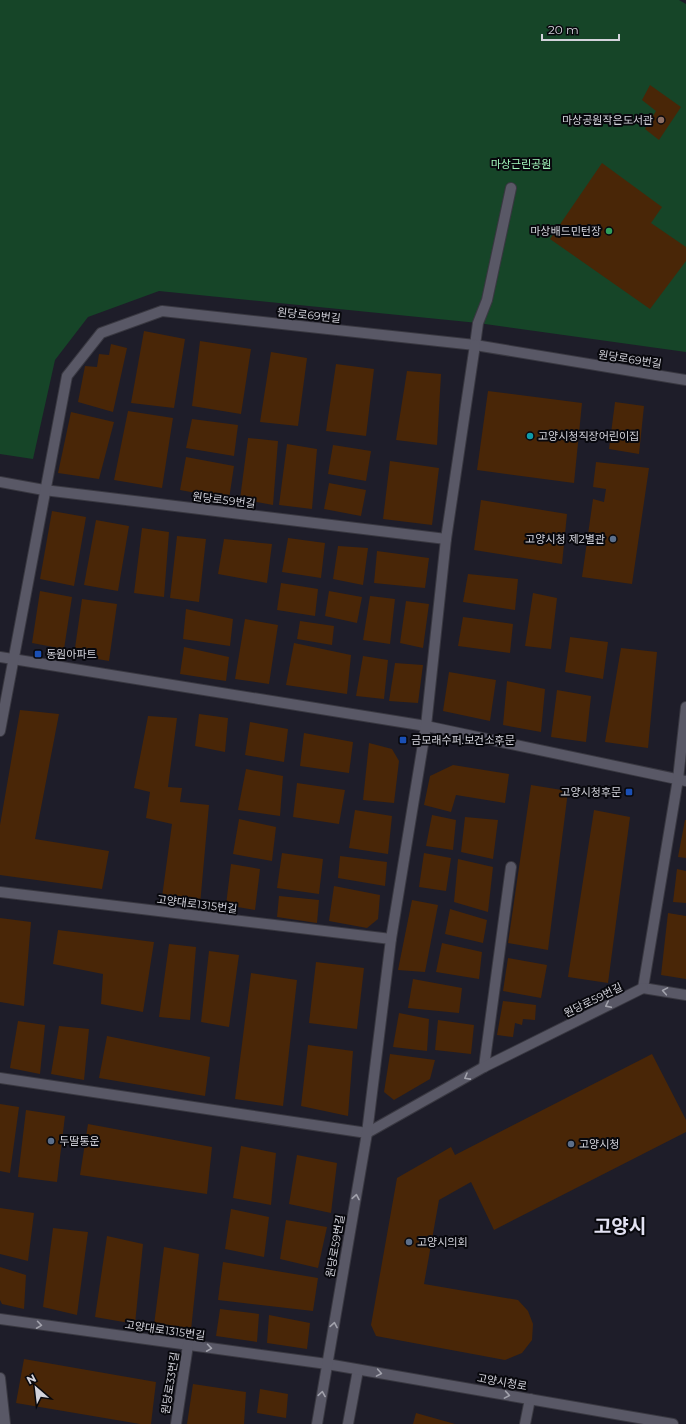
<svg xmlns="http://www.w3.org/2000/svg" width="686" height="1424" viewBox="0 0 686 1424" font-family="Montserrat,'Noto Sans KR',sans-serif">
  <style>
    .green { fill: #164528 }
    .building { fill: #492607 }
    .lines { fill: none; stroke-linecap: round; stroke-linejoin: round }
    .service-casing { stroke: #393841; stroke-width: 12 }
    .minor-casing { stroke: #393841; stroke-width: 12 }
    .service { stroke: #595866; stroke-width: 10 }
    .minor { stroke: #595866; stroke-width: 10 }
    .oneway { stroke: #a2a2ac }
    .education-dot { fill: #8d6e63; stroke: #08080d; stroke-width: 1.5 }
    .leisure-dot { fill: #2e9e5b; stroke: #08080d; stroke-width: 1.5 }
    .culture-dot { fill: #0f9aa8; stroke: #08080d; stroke-width: 1.5 }
    .service-dot { fill: #5c6f8a; stroke: #08080d; stroke-width: 1.5 }
    .transit-dot { fill: #1a4fb4; stroke: #08080d; stroke-width: 1.5 }
    .labels { text-anchor: middle; dominant-baseline: central; stroke-width: 4; stroke-linejoin: round; paint-order: stroke }
    .poi-label { font-size: 11px; fill: #d3d3db; stroke: #08080d; text-anchor: start }
    .park-label { font-size: 11px; fill: #a3f6bc; stroke: #08080d }
    .street-label { font-size: 11px; fill: #d3d3db; stroke: #08080d }
    .town-label { font-size: 19px; font-weight: bold; fill: #e3e2f3; stroke: #08080d }
  </style>
  <rect width="100%" height="100%" fill="#1e1d29"/>
  <path class="green" d="M0 0H679L686 4V352L478 323 159 291 88 317 55 360 33 459 0 454Z"/>
  <g class="building">
    <path d="M650 85 681 107 659 140 645 129 656 111 642 100Z"/>
    <path d="M602 163 662 207 651 223 686 247V261L650 309 550 239Z"/>
    <path d="M144 331 185 339 174 408 131 403Z"/>
    <path d="M200 341 251 349 241 414 192 406Z"/>
    <path d="M111 344 127 348 113 412 78 402 85 366 97 367 99 354 109 355Z"/>
    <path d="M271 352 307 358 298 426 260 422Z"/>
    <path d="M336 364 374 369 366 436 326 431Z"/>
    <path d="M407 371 441 374 437 445 396 440Z"/>
    <path d="M488 391 582 403 574 483 477 470Z"/>
    <path d="M615 402 644 406 639 454 609 449Z"/>
    <path d="M128 411 173 418 162 488 114 480Z"/>
    <path d="M71 412 114 422 99 479 58 473Z"/>
    <path d="M192 419 238 425 234 456 186 448Z"/>
    <path d="M248 438 278 441 273 505 240 499Z"/>
    <path d="M287 444 317 449 312 509 279 505Z"/>
    <path d="M333 445 371 451 366 481 328 474Z"/>
    <path d="M186 457 234 466 229 499 180 490Z"/>
    <path d="M390 461 439 468 432 525 383 519Z"/>
    <path d="M596 462 649 468 632 584 582 577 593 499 604 502 606 489 593 487Z"/>
    <path d="M329 483 366 490 361 516 324 509Z"/>
    <path d="M481 500 567 514 562 564 474 550Z"/>
    <path d="M52 511 86 517 74 586 40 579Z"/>
    <path d="M96 520 129 526 118 591 84 585Z"/>
    <path d="M142 528 169 532 164 597 134 593Z"/>
    <path d="M177 536 206 539 199 602 170 598Z"/>
    <path d="M288 538 325 543 321 578 282 572Z"/>
    <path d="M224 539 272 544 267 583 218 574Z"/>
    <path d="M338 546 368 548 363 585 333 579Z"/>
    <path d="M377 551 429 558 425 588 374 583Z"/>
    <path d="M468 574 518 579 515 610 463 602Z"/>
    <path d="M281 583 318 589 315 616 277 610Z"/>
    <path d="M40 591 72 597 64 649 32 643Z"/>
    <path d="M329 591 362 597 357 623 325 616Z"/>
    <path d="M533 593 557 598 551 649 525 646Z"/>
    <path d="M370 596 395 599 390 644 363 640Z"/>
    <path d="M82 599 117 604 109 661 74 655Z"/>
    <path d="M406 601 429 604 423 648 400 643Z"/>
    <path d="M186 609 233 619 230 646 183 639Z"/>
    <path d="M463 617 513 624 510 653 458 646Z"/>
    <path d="M245 619 278 625 269 684 235 679Z"/>
    <path d="M300 621 334 626 332 645 297 639Z"/>
    <path d="M570 637 608 642 603 679 565 672Z"/>
    <path d="M294 643 351 655 347 694 286 685Z"/>
    <path d="M184 647 229 657 226 681 180 674Z"/>
    <path d="M621 648 657 652 648 748 605 742Z"/>
    <path d="M363 656 388 660 384 699 356 696Z"/>
    <path d="M395 663 423 665 418 703 389 701Z"/>
    <path d="M449 672 496 680 490 721 443 711Z"/>
    <path d="M507 681 545 689 541 732 503 725Z"/>
    <path d="M557 690 591 696 586 742 551 737Z"/>
    <path d="M20 710 59 714 35 839 109 851 102 889 0 875V825Z"/>
    <path d="M199 714 228 718 225 752 195 746Z"/>
    <path d="M148 716 177 718 168 787 182 788 180 802 209 805 200 905 162 897 172 824 146 818 150 792 134 788Z"/>
    <path d="M250 722 288 729 284 762 245 755Z"/>
    <path d="M304 733 353 742 349 773 300 766Z"/>
    <path d="M369 743 392 749 399 761 394 803 363 800Z"/>
    <path d="M453 765 509 774 505 803 456 795 451 812 424 805 430 776Z"/>
    <path d="M246 769 283 776 280 816 238 810Z"/>
    <path d="M297 783 345 790 339 824 293 817Z"/>
    <path d="M531 785 568 791 548 950 508 943Z"/>
    <path d="M355 810 392 816 388 854 349 848Z"/>
    <path d="M594 810 630 817 608 983 568 977Z"/>
    <path d="M432 815 456 820 453 850 426 846Z"/>
    <path d="M465 817 498 820 493 859 461 852Z"/>
    <path d="M239 819 276 827 272 861 233 854Z"/>
    <path d="M685 820H686V858L678 857Z"/>
    <path d="M282 853 323 859 319 894 277 888Z"/>
    <path d="M424 853 451 858 446 891 419 887Z"/>
    <path d="M340 856 387 862 385 886 338 878Z"/>
    <path d="M458 859 493 867 488 912 454 902Z"/>
    <path d="M231 864 260 869 255 910 226 905Z"/>
    <path d="M677 869 686 871V903L673 902Z"/>
    <path d="M334 886 380 895 378 919 367 928 329 921Z"/>
    <path d="M279 896 319 900 317 923 277 917Z"/>
    <path d="M412 900 438 905 425 972 398 970Z"/>
    <path d="M450 909 487 920 483 943 445 934Z"/>
    <path d="M668 913 686 916V979L661 975Z"/>
    <path d="M0 918 31 922 24 1006 0 1002Z"/>
    <path d="M58 930 154 942 143 1012 101 1004 103 974 53 964Z"/>
    <path d="M442 943 482 952 479 979 436 972Z"/>
    <path d="M169 944 196 947 190 1020 159 1017Z"/>
    <path d="M209 951 239 955 229 1027 201 1022Z"/>
    <path d="M508 958 547 965 541 998 503 991Z"/>
    <path d="M316 962 364 968 357 1029 309 1023Z"/>
    <path d="M251 973 297 980 283 1106 235 1099Z"/>
    <path d="M413 979 462 988 459 1013 408 1008Z"/>
    <path d="M503 1001 536 1005 535 1020 523 1019 522 1025 515 1023 513 1037 497 1035Z"/>
    <path d="M399 1013 429 1019 427 1051 393 1047Z"/>
    <path d="M438 1020 474 1025 471 1054 435 1050Z"/>
    <path d="M18 1021 45 1025 40 1074 10 1068Z"/>
    <path d="M59 1026 89 1029 84 1080 51 1074Z"/>
    <path d="M107 1036 210 1057 205 1096 99 1078Z"/>
    <path d="M308 1045 353 1051 348 1116 301 1106Z"/>
    <path d="M390 1054 435 1060 430 1079 394 1100 384 1092Z"/>
    <path d="M652 1054 686 1120V1132L494 1230 471 1182 439 1200 424 1284 518 1300 528 1311 533 1324 532 1340 522 1353 505 1360 376 1336 371 1325 397 1178 451 1147 455 1155Z"/>
    <path d="M0 1104 19 1107 10 1173 0 1171Z"/>
    <path d="M26 1110 65 1116 57 1182 18 1177Z"/>
    <path d="M88 1124 212 1147 207 1194 80 1175Z"/>
    <path d="M241 1146 276 1153 271 1205 233 1198Z"/>
    <path d="M297 1155 337 1163 331 1213 289 1204Z"/>
    <path d="M0 1208 34 1213 28 1261 0 1254Z"/>
    <path d="M231 1209 269 1217 264 1257 225 1249Z"/>
    <path d="M286 1220 327 1227 318 1268 280 1259Z"/>
    <path d="M53 1228 88 1232 77 1315 43 1307Z"/>
    <path d="M107 1236 143 1244 135 1324 95 1317Z"/>
    <path d="M164 1247 199 1254 191 1330 154 1325Z"/>
    <path d="M223 1262 318 1278 313 1311 218 1300Z"/>
    <path d="M0 1267 26 1275 24 1309 2 1304 0 1300Z"/>
    <path d="M220 1309 259 1314 257 1342 216 1336Z"/>
    <path d="M269 1315 310 1323 307 1349 267 1343Z"/>
    <path d="M24 1359 156 1382 151 1424H140L16 1403Z"/>
    <path d="M193 1384 246 1392 244 1424H187Z"/>
    <path d="M260 1389 288 1394 286 1418 257 1413Z"/>
    <path d="M416 1413 455 1424H413Z"/>
  </g>
  <g class="lines">
    <defs>
      <g id="service">
        <path d="M475 345 478 323 487 300 511 188"/>
        <path d="M348 1424 358 1370"/>
        <path d="M525 1424 530 1399"/>
      </g>
      <g id="minor">
        <path d="M0 482 44 490 446 539"/>
        <path d="M0 657 426 726 686 781"/>
        <path d="M0 731 67 376 101 333 162 311 475 345 686 380"/>
        <path d="M0 892 391 939"/>
        <path d="M643 988 678 779 686 707"/>
        <path d="M643 988 686 995"/>
        <path d="M484 1067 511 867"/>
        <path d="M0 1078 367 1133"/>
        <path d="M367 1133 484 1067 643 988"/>
        <path d="M0 1319 327 1364 673 1424"/>
        <path d="M0 1378 5 1424"/>
        <path d="M176 1424 188 1345"/>
        <path d="M317 1424 367 1133 391 939 426 726 446 539 475 345"/>
      </g>
    </defs>
    <use href="#service" class="service-casing"/>
    <use href="#minor" class="minor-casing"/>
    <use href="#service" class="service"/>
    <use href="#minor" class="minor"/>
  </g>
  <defs><path id="oneway-chevron" d="M-2-3.5L2.5 0L-2 3.5" fill="none" stroke-width="1.6" stroke-linecap="round" stroke-linejoin="round"/></defs>
  <g class="oneway">
    <use href="#oneway-chevron" transform="translate(665 991) rotate(-170)"/>
    <use href="#oneway-chevron" transform="translate(608 1005) rotate(154)"/>
    <use href="#oneway-chevron" transform="translate(467 1077) rotate(151)"/>
    <use href="#oneway-chevron" transform="translate(356 1197) rotate(-80)"/>
    <use href="#oneway-chevron" transform="translate(39 1325) rotate(8)"/>
    <use href="#oneway-chevron" transform="translate(334 1325) rotate(-80)"/>
    <use href="#oneway-chevron" transform="translate(209 1348) rotate(8)"/>
    <use href="#oneway-chevron" transform="translate(379 1373) rotate(10)"/>
    <use href="#oneway-chevron" transform="translate(322 1394) rotate(-81)"/>
    <use href="#oneway-chevron" transform="translate(507 1395) rotate(10)"/>
  </g>
  <circle class="education-dot" cx="661" cy="120" r="4"/>
  <circle class="leisure-dot" cx="609" cy="231" r="4"/>
  <circle class="culture-dot" cx="530" cy="436" r="4"/>
  <g class="service-dot">
    <circle cx="613" cy="539" r="4"/>
    <circle cx="51" cy="1141" r="4"/>
    <circle cx="571" cy="1144" r="4"/>
    <circle cx="409" cy="1242" r="4"/>
  </g>
  <g class="transit-dot">
    <rect x="34" y="650" width="8" height="8" rx="2"/>
    <rect x="399" y="736" width="8" height="8" rx="2"/>
    <rect x="625" y="788" width="8" height="8" rx="2"/>
  </g>
  <g class="labels">
    <g class="poi-label">
      <text x="653" y="120" text-anchor="end">마상공원작은도서관</text>
      <text x="601" y="231" text-anchor="end">마상배드민턴장</text>
      <text x="538" y="436">고양시청직장어린이집</text>
      <text x="605" y="539" text-anchor="end">고양시청 제2별관</text>
      <text x="46" y="654">동원아파트</text>
      <text x="411" y="740">금모래수퍼.보건소후문</text>
      <text x="621" y="792" text-anchor="end">고양시청후문</text>
      <text x="59" y="1141">두딸통운</text>
      <text x="579" y="1144">고양시청</text>
      <text x="417" y="1242">고양시의회</text>
    </g>
    <g class="park-label">
      <text x="521" y="164">마상근린공원</text>
    </g>
    <g class="street-label">
      <text transform="translate(309 315) rotate(6)">원당로69번길</text>
      <text transform="translate(630 359) rotate(9)">원당로69번길</text>
      <text transform="translate(224 500) rotate(7)">원당로59번길</text>
      <text transform="translate(197 904) rotate(7)">고양대로1315번길</text>
      <text transform="translate(593 1000) rotate(-26)">원당로59번길</text>
      <text transform="translate(335 1246) rotate(-80)">원당로59번길</text>
      <text transform="translate(165 1330) rotate(8)">고양대로1315번길</text>
      <text transform="translate(502 1382) rotate(10)">고양시청로</text>
      <text transform="translate(170 1383) rotate(-81)">원당로33번길</text>
    </g>
    <g class="town-label">
      <text x="620" y="1226">고양시</text>
    </g>
  </g>
  <g transform="translate(36 1388) rotate(332)" stroke="#08080d" stroke-width="3" paint-order="stroke">
  <path d="M0-3L7 15L0 10L-7 15Z" fill="#d3d3db"/>
  <text y="-6" font-size="11" font-weight="bold" text-anchor="middle" fill="#d3d3db">N</text>
  </g>
  <path d="M542 34v6h77v-6" fill="none" stroke="#d3d3db" stroke-width="2"/>
  <text x="548" y="34" font-size="12" fill="#d3d3db" stroke="#08080d" stroke-width="3" paint-order="stroke">20 m</text>
</svg>
